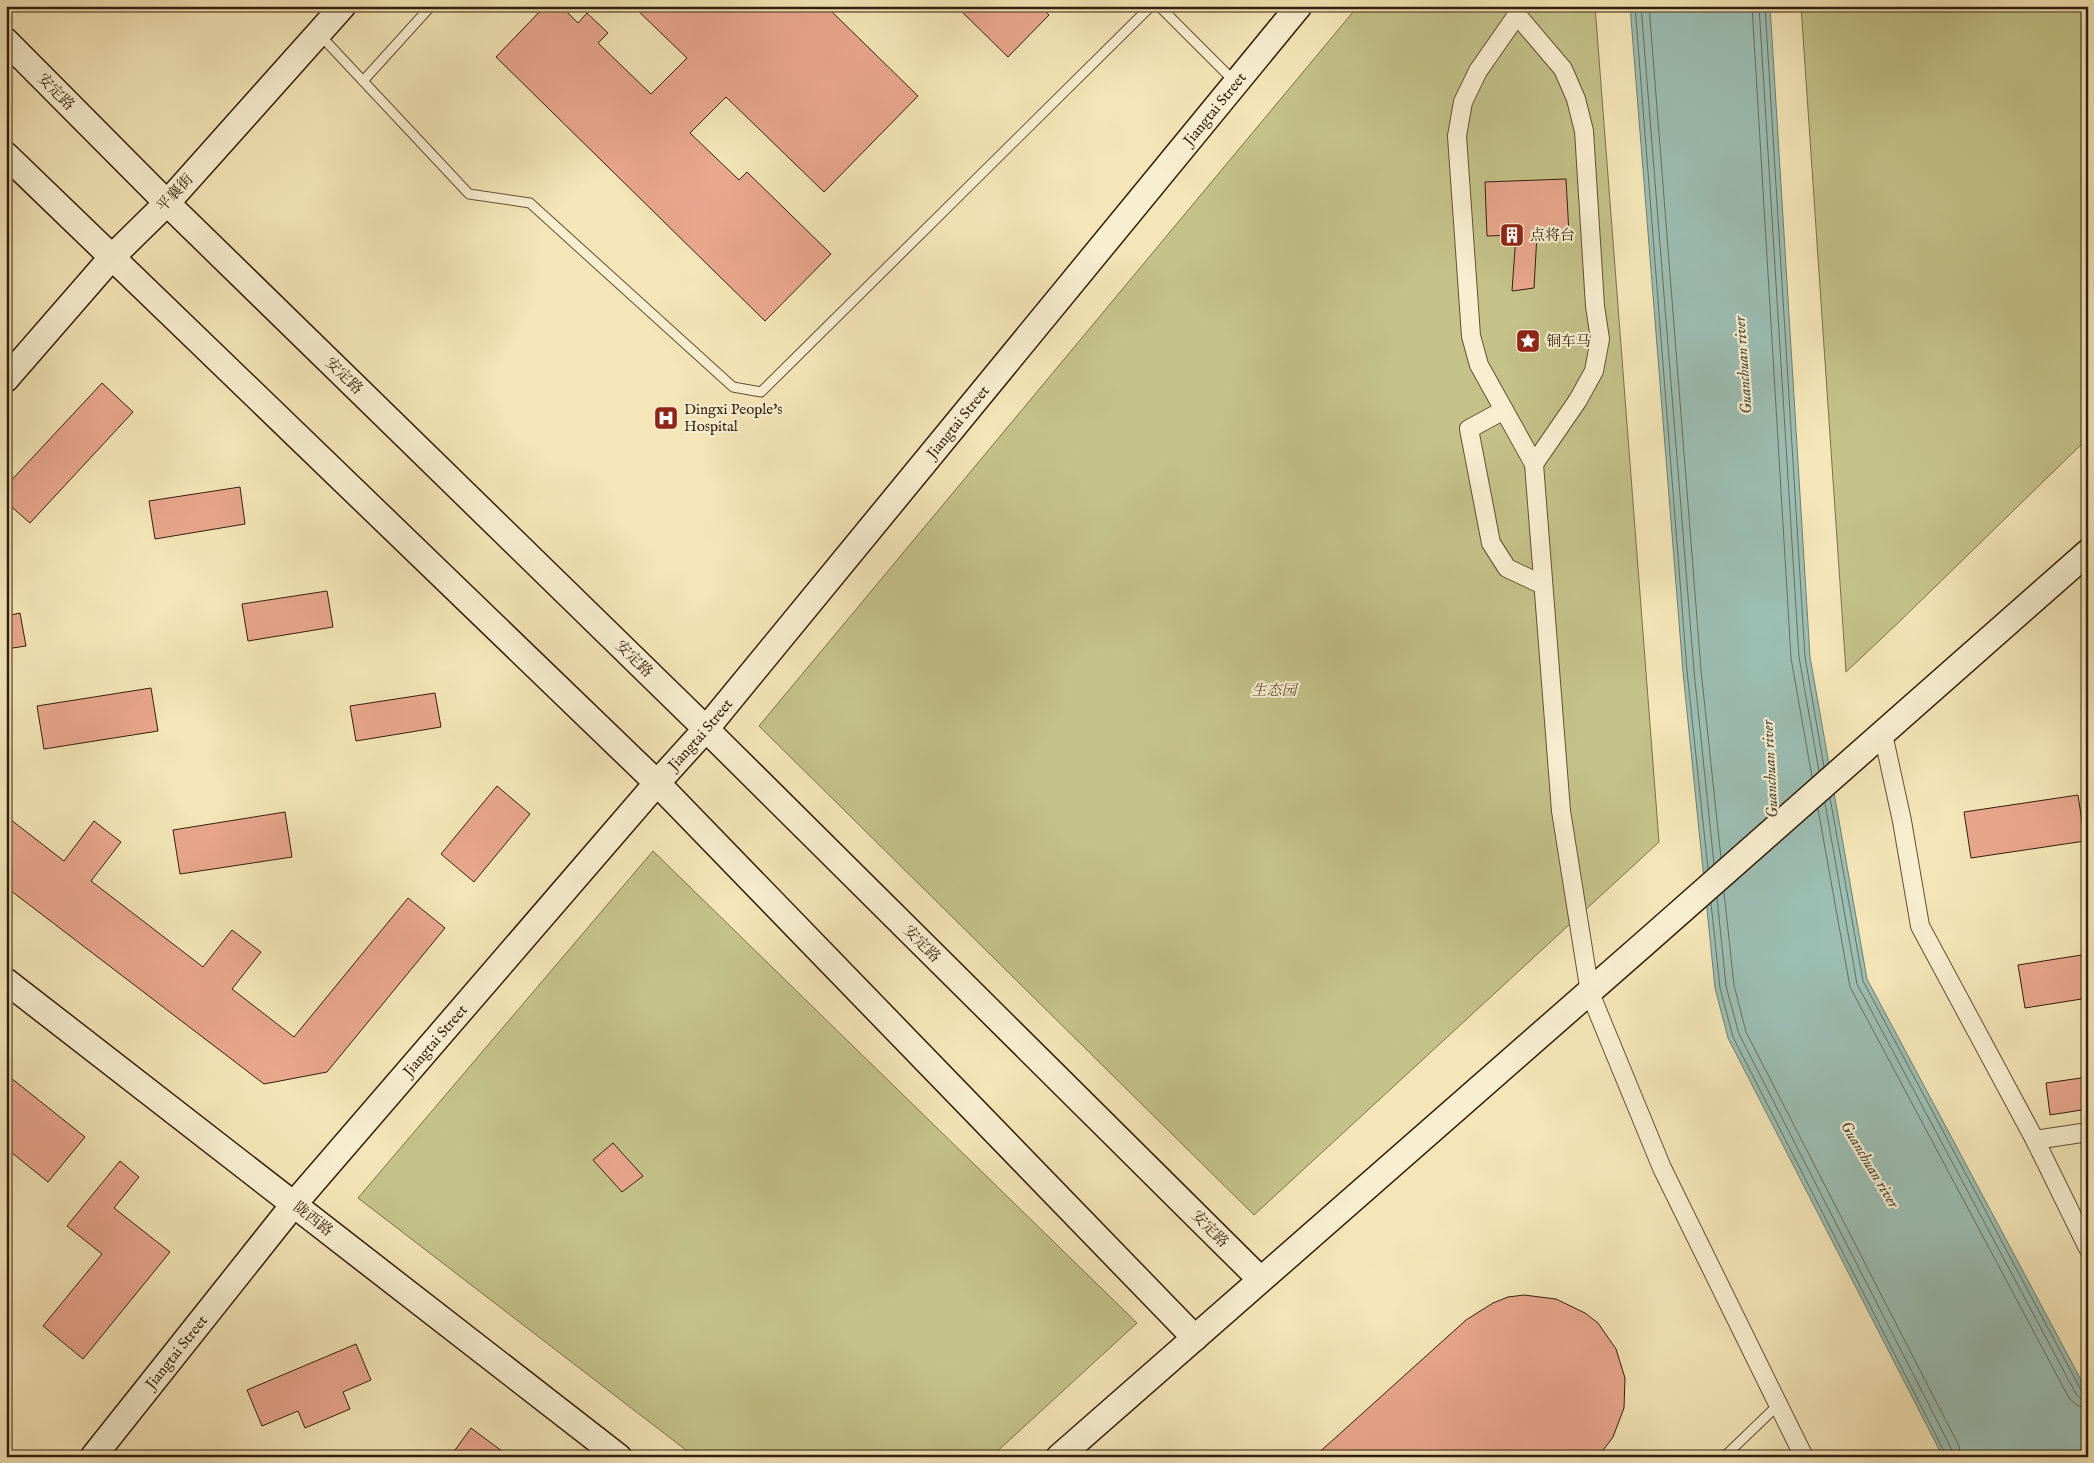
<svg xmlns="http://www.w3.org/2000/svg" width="2094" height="1463" viewBox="0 0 2094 1463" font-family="'IM FELL English','Noto Serif SC',serif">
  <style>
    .green { fill: #c4c289; stroke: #7c704a }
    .water { fill: #9cbeb3; stroke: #727e70 }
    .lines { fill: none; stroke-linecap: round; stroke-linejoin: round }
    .shore { stroke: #686e5f; stroke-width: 1 }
    .building { fill: #e9a78e; stroke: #331e0b }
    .lane-casing { stroke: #635036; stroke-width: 11 }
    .street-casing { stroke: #635036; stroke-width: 20 }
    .secondary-casing { stroke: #331e0b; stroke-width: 28 }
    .lane { stroke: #f8efd1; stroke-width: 9 }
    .street { stroke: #f8efd1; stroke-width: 18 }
    .secondary { stroke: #f8efd1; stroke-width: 25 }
    .labels { text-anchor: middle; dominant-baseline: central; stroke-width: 4.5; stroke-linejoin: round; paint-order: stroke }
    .street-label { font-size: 15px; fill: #331e0b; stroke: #f8efd1 }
    .poi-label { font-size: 15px; fill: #331e0b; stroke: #f8efd1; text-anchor: start }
    .park-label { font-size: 15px; font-style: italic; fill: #5e4f31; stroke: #f8efd1 }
    .water-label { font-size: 16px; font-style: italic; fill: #524e3d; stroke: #f8efd1 }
  </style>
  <rect width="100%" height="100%" fill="#f4e6b8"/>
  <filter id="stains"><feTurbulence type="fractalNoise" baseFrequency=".004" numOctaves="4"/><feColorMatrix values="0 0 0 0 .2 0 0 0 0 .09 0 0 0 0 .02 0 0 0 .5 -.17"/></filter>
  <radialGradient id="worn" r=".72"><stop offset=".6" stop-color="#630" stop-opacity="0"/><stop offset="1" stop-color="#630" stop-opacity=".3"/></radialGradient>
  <g class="green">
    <path d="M1358 6H1595L1659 842 1254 1215 759 726Z"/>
    <path d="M1801 6H2088V438L1899 622 1846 672Z"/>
    <path d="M653 851 1137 1323 991 1457H695L358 1198Z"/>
  </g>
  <path class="water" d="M1630 6H1770L1810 657 1867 979 2088 1393V1457H1943L1728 1038 1715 988 1683 672Z"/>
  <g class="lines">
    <g class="shore">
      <path d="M1635 6 1687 671 1708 869"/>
      <path d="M1641 6 1694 671 1714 864"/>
      <path d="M1649 6 1701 670 1721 858"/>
      <path d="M1752 6 1791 658 1812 777"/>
      <path d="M1759 6 1799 657 1819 771"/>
      <path d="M1765 6 1805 657 1824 767"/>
      <path d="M1830 798 1863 981 2081 1390 2088 1394"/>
      <path d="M1825 803 1857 984 2076 1394 2081 1399 2088 1400"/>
      <path d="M1818 809 1850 987 2069 1398 2078 1406 2088 1407"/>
      <path d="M1724 892 1734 985 1746 1032 1959 1446 1961 1457"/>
      <path d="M1717 898 1726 986 1739 1034 1952 1450 1953 1457"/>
      <path d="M1711 903 1720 988 1733 1037 1947 1457"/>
    </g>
  </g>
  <g class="building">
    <path d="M545 6H561L578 23 587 13 608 33 598 43 651 94 687 58 633 6H826L918 96 824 192 726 97 690 133 739 180 747 172 831 254 765 321 496 57Z"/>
    <path d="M956 6H1040L1049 15 1008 57Z"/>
    <path d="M1566 179 1569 234H1537L1534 288 1512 291 1516 235 1487 236 1485 182Z"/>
    <path d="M102 383 133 412 30 523 6 502V486Z"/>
    <path d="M240 487 245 524 155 539 149 501Z"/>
    <path d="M327 591 333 627 248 641 242 604Z"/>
    <path d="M20 613 26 646 6 649V616Z"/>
    <path d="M151 688 158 731 44 749 37 706Z"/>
    <path d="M435 693 441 727 356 741 350 706Z"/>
    <path d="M497 786 530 814 474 882 441 854Z"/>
    <path d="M2078 795 2085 841 1971 858 1964 812Z"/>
    <path d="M285 812 292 857 180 874 173 830Z"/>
    <path d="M6 816 64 861 94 821 121 842 91 881 203 967 232 930 261 952 232 989 294 1037 408 898 445 928 327 1072 264 1084 6 887Z"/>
    <path d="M2088 954V998L2025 1008 2018 965Z"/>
    <path d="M6 1074 85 1137 48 1182 6 1148Z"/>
    <path d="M2088 1077V1109L2050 1115 2046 1083Z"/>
    <path d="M613 1143 643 1176 622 1192 593 1160Z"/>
    <path d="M120 1161 139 1177 114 1208 170 1252 83 1359 43 1326 102 1254 67 1226Z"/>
    <path d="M1524 1295 1556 1299 1585 1313 1598 1323 1616 1349 1625 1378 1624 1408 1613 1437 1598 1457H1314L1466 1320 1493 1303 1508 1297Z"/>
    <path d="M356 1344 371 1380 343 1392 350 1409 305 1428 298 1411 262 1426 247 1390Z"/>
    <path d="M471 1428 510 1457H450Z"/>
  </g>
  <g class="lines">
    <defs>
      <g id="lane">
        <path d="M1159 6 1235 82"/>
        <path d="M320 35 469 194 530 203 733 387 761 392 1151 6"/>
        <path d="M363 81 431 6"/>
        <path d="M1724 1457 1779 1404"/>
      </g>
      <g id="street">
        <path d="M1516 6 1517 15 1563 69 1576 99 1584 131 1595 306 1600 339 1594 371 1578 400 1534 464"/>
        <path d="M1517 15 1478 71 1463 102 1457 136 1471 336 1479 365 1534 464 1561 811 1590 993 1662 1168 1804 1457"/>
        <path d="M1504 410 1469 429 1491 543 1507 568 1543 585"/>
        <path d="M1883 734 1902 821 1920 926 2035 1140 2088 1248"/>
        <path d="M2035 1140 2088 1132"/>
      </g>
      <g id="secondary">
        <path d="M6 41 167 203 706 729 1260 1279"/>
        <path d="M6 155 657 783 1195 1338"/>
        <path d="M6 379 112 257 167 203 343 6"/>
        <path d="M6 981 619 1457"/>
        <path id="s1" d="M93 1457 294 1204 657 783 706 729 1299 6"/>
        <path d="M1059 1457C1403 1156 1746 855 2088 552"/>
      </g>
    </defs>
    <use href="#lane" class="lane-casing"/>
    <use href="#street" class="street-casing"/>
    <use href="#secondary" class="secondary-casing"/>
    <use href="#lane" class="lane"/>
    <use href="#street" class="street"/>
    <use href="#secondary" class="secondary"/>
  </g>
  <defs>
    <symbol id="building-square" viewBox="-11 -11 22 22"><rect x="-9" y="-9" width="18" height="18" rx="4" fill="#8f2418" stroke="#f8efd1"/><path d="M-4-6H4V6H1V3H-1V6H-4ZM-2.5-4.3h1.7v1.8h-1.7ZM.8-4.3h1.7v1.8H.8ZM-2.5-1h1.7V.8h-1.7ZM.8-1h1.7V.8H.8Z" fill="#fff"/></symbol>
    <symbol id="sight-square" viewBox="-11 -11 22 22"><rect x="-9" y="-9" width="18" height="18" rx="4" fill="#8f2418" stroke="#f8efd1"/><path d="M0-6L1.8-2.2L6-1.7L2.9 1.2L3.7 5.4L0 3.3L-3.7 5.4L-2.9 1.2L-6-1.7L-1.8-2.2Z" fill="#fff"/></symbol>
    <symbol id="hospital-square" viewBox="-11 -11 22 22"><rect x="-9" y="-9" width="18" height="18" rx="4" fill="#8f2418" stroke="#f8efd1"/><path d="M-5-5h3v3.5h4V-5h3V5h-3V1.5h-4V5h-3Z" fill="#fff"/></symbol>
  </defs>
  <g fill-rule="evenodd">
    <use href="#building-square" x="1498" y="221" width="28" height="28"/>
    <use href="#sight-square" x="1514" y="327" width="28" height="28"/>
    <use href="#hospital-square" x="652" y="404" width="28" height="28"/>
  </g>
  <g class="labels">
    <g class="street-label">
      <text transform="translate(56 92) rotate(45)">安定路</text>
      <text stroke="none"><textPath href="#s1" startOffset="1754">Jiangtai Street</textPath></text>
      <text transform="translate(175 193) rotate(-47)">平襄街</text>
      <text transform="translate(344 376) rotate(44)">安定路</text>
      <text stroke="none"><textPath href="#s1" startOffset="1349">Jiangtai Street</textPath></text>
      <text transform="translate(634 659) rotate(44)">安定路</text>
      <text stroke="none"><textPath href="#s1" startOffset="944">Jiangtai Street</textPath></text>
      <text transform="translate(922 944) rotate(45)">安定路</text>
      <text stroke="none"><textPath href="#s1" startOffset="539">Jiangtai Street</textPath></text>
      <text transform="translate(313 1219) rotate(38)">陇西路</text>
      <text transform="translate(1210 1229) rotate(45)">安定路</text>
      <text stroke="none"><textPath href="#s1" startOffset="134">Jiangtai Street</textPath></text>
    </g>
    <g class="poi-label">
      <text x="1530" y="235">点将台</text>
      <text x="1546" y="341">铜车马</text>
      <text x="684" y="409">Dingxi People's<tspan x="684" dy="17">Hospital</tspan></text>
    </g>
    <g class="park-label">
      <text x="1274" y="690">生态园</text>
    </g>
    <g class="water-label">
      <text transform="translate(1744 365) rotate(-94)">Guanchuan river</text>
      <text transform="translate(1771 769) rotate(-93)">Guanchuan river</text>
      <text transform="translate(1869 1165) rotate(59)">Guanchuan river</text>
    </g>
  </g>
  <rect width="2094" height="1463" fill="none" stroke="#f4e6b8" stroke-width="25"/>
  <rect x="8" y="8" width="2079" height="1448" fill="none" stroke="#331e0b" stroke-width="2.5"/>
  <rect x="12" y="12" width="2069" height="1438" fill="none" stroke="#331e0b"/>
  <rect width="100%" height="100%" filter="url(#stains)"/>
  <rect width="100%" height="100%" fill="url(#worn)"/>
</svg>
